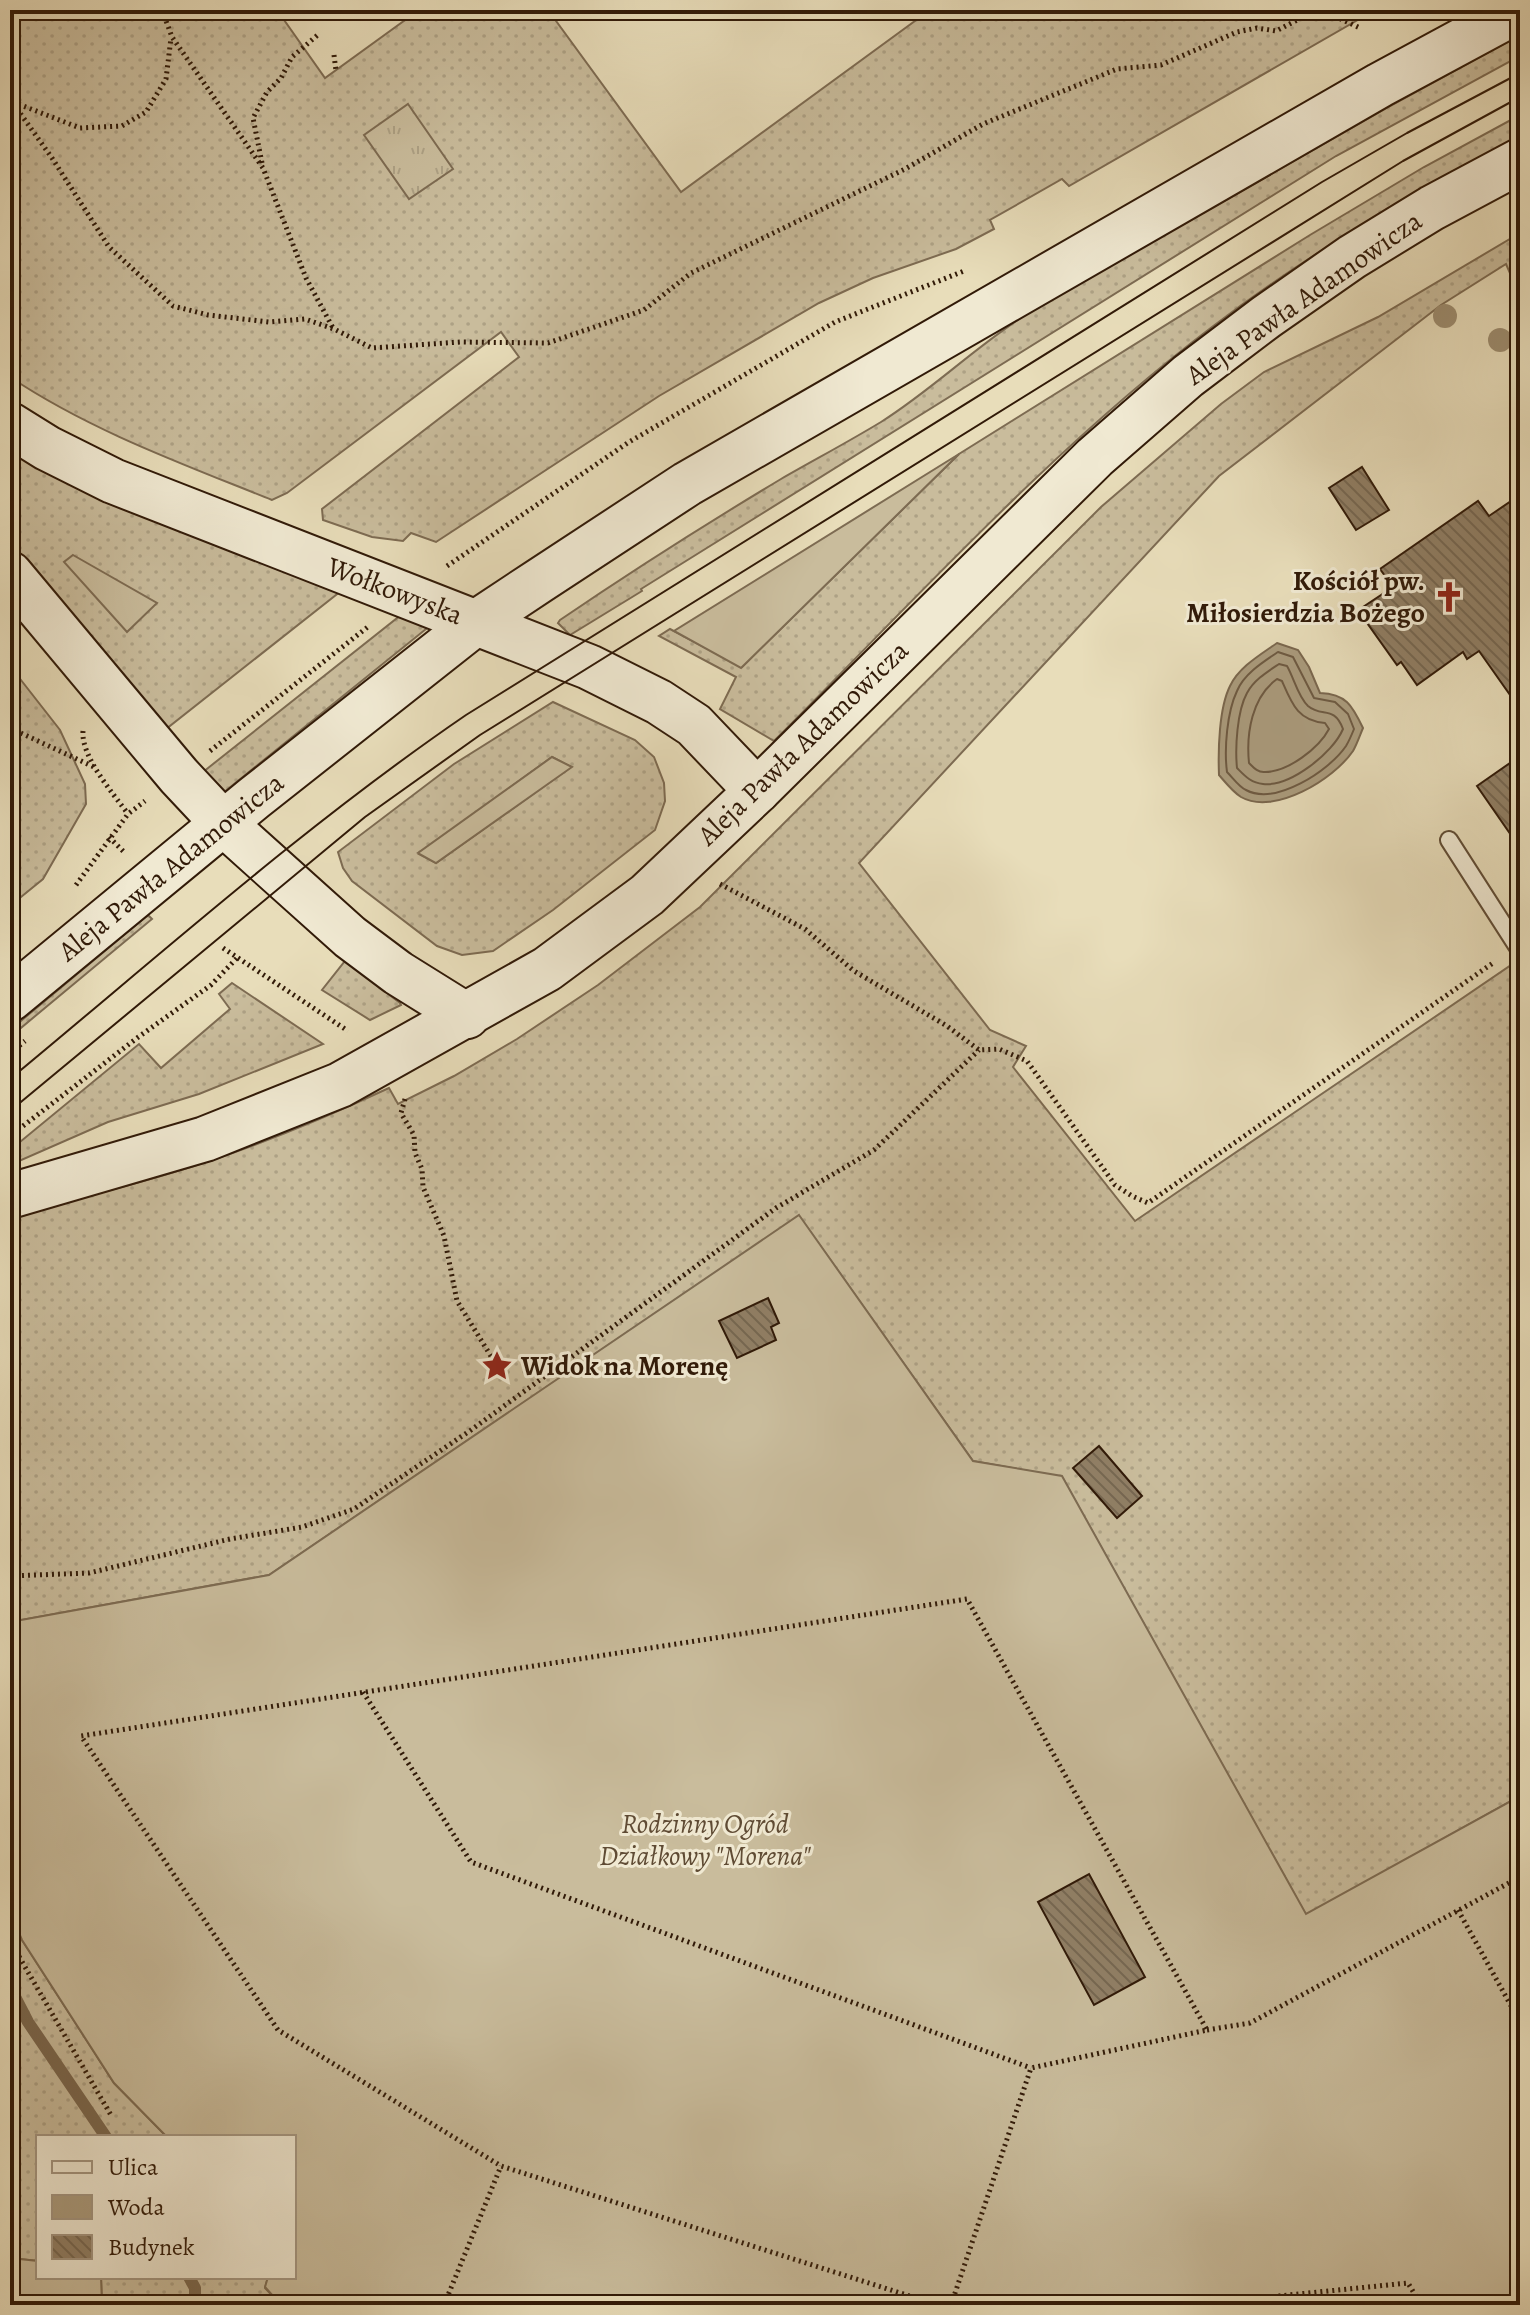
<svg xmlns="http://www.w3.org/2000/svg" width="1530" height="2315" viewBox="0 0 1530 2315" font-family="Alegreya,serif">
  <style>
    .grass { fill: url(#grass-dots); stroke: #7d6b52; stroke-width: 2; fill-rule: evenodd }
    .park { fill: url(#park-tufts); stroke: #7d6b52; stroke-width: 2 }
    .garden { fill: #c9bc9c; stroke: #7d6b52; stroke-width: 2 }
    .water { fill: #aa9b7d; stroke: #7a674e; stroke-width: 2 }
    .lines { fill: none; stroke-linecap: round; stroke-linejoin: round }
    .shore { stroke: #6e5a42; stroke-width: 2 }
    .stream { stroke: #7a674e; stroke-width: 12 }
    .building { fill: url(#building-back-hatch); stroke: #311a08; stroke-width: 2 }
    .lane-casing { stroke: #5f4b34; stroke-width: 20 }
    .secondary-casing { stroke: #311a08; stroke-width: 48 }
    .path { stroke: #311a08; stroke-width: 5; stroke-dasharray: 2 4; stroke-linecap: butt }
    .lane { stroke: #f0e9d2; stroke-width: 16 }
    .secondary { stroke: #f0e9d2; stroke-width: 44 }
    .tram { stroke: #311a08; stroke-width: 2 }
    .tree { fill: #9d8d70 }
    .labels { text-anchor: middle; dominant-baseline: central; stroke-width: 6; stroke-linejoin: round; paint-order: stroke }
    .street-label { font-size: 28px; fill: #311a08; stroke: #f0e9d2 }
    .poi-label { font-size: 28px; font-weight: bold; fill: #311a08; stroke: #f0e9d2; text-anchor: end }
    .park-label { font-size: 28px; font-style: italic; fill: #5f4b34; stroke: #f0e9d2 }
  </style>
  <defs>
    <pattern id="grass-dots" width="8" height="8" patternUnits="userSpaceOnUse" patternTransform="scale(2)"><rect width="8" height="8" fill="#c9bc9c"/><path d="M2 2h.1M6 6h.1" fill="none" stroke="#ada185" stroke-width="1.8" stroke-linecap="round"/></pattern>
    <pattern id="park-tufts" width="24" height="20" patternUnits="userSpaceOnUse" patternTransform="scale(2)"><rect width="24" height="20" fill="#c9bc9c"/><path d="M3 7l-1-3M5 7V3M7 7l1-3M15 17l-1-3M17 17v-4M19 17l1-3" fill="none" stroke="#ada185"/></pattern>
    <pattern id="building-back-hatch" width="6" height="6" patternUnits="userSpaceOnUse" patternTransform="scale(2)"><rect width="6" height="6" fill="#907f65"/><path d="M-1 5l2 2M0 0l6 6M5-1l2 2" fill="none" stroke="#766751"/></pattern>
  </defs>
  <rect width="100%" height="100%" fill="#e8ddba"/>
  <filter id="stains"><feTurbulence type="fractalNoise" baseFrequency=".0025" numOctaves="4"/><feColorMatrix values="0 0 0 0 .2 0 0 0 0 .09 0 0 0 0 .02 0 0 0 .5 -.17"/></filter>
  <radialGradient id="worn" r=".72"><stop offset=".6" stop-color="#630" stop-opacity="0"/><stop offset="1" stop-color="#630" stop-opacity=".3"/></radialGradient>
  <g class="grass">
    <path d="M10 10H277L325 78 419 10H548L681 192 930 10H1375L1069 186 1062 179 990 220 994 229 956 249 873 278 819 303 659 396 436 542 411 533 403 541 372 537 323 520 322 509 519 357 501 332 287 493 272 500C183 464 91 431 10 377Z"/>
    <path d="M1520 35V56L1336 156 641 589 642 591 570 635 558 623 560 620C632 571 706 524 781 479 814 460 848 442 881 422 935 388 979 343 1033 310L1385 109Z"/>
    <path d="M1520 115V136C1413 192 1309 253 1212 327 1052 448 916 599 774 741L720 709 736 677 659 636 670 629 742 667 959 454 1310 235 1424 167Z"/>
    <path d="M1520 233V296L1506 264 1441 305 1219 476 859 863 990 1030 1026 1046 1013 1067 1135 1221 1520 959V1796L1306 1915 1062 1477 973 1461 799 1216 269 1575 10 1622V1216C64 1202 118 1189 171 1173 246 1151 318 1121 389 1088L398 1104 454 1076 517 1039 598 985 700 907 1101 507 1221 404 1264 372 1378 317Z"/>
    <path d="M10 449 341 591 166 729 10 542Z"/>
    <path d="M401 615 424 624 426 629 223 793 203 772Z"/>
    <path d="M10 666 60 730 85 784 86 804 43 879 10 906Z"/>
    <path d="M553 702 635 740 654 757 664 783 665 801 655 830 553 910 493 951 462 955 437 946 352 881 343 868 338 852 454 764ZM552 757 571 767 436 863 419 854Z"/>
    <path d="M148 915 152 919 10 1037V1030Z"/>
    <path d="M345 961 400 1003 401 1005 370 1020 322 990Z"/>
    <path d="M232 983 323 1044 199 1094 108 1122 10 1165V1132L20 1142 139 1044 161 1068 230 1009 219 994Z"/>
    <path d="M10 1912 22 1940 114 2083 167 2137H38V2261L10 2258Z"/>
    <path d="M101 2277H268L265 2288 281 2305H102Z"/>
  </g>
  <path class="park" d="M408 104 453 169 409 199 364 135Z"/>
  <g class="garden">
    <path d="M959 454 741 668 674 631Z"/>
    <path d="M73 555 157 603 127 632 64 562Z"/>
    <path d="M552 757 572 767 436 863 418 853Z"/>
    <path d="M799 1215 973 1461 1062 1476 1306 1914 1520 1796V2305H281L265 2287 268 2277H294V2137H167L114 2083 22 1940 10 1912V1622L269 1575Z"/>
    <path d="M10 2258 38 2261V2277H101L102 2305H10Z"/>
  </g>
  <path class="water" d="M1277 643 1298 650 1309 667 1320 693C1346 694 1352 705 1363 728 1360 735 1357 744 1353 751 1334 779 1274 816 1241 797 1233 792 1225 782 1219 775 1218 750 1219 708 1230 686 1239 667 1260 655 1277 643Z"/>
  <g class="lines">
    <g class="shore">
      <path d="M1278 652 1293 657 1314 698 1335 702 1348 714 1354 729C1352 734 1349 741 1346 746 1329 771 1275 806 1246 790 1239 787 1233 778 1227 772 1224 749 1227 712 1237 691 1244 674 1263 662 1278 652Z"/>
      <path d="M1279 664 1287 666C1294 678 1298 697 1308 706 1322 718 1334 705 1343 729 1333 753 1290 787 1263 784 1251 783 1245 776 1237 768 1235 748 1237 711 1247 693 1254 680 1267 672 1279 664Z"/>
      <path d="M1277 679 1282 681C1292 704 1298 721 1325 723L1329 729C1319 748 1288 772 1265 772 1258 773 1253 767 1249 763 1246 733 1252 697 1277 679Z"/>
    </g>
    <g class="stream">
      <path d="M10 1987 28 2022 106 2137"/>
      <path d="M189 2277 195 2288V2305"/>
    </g>
  </g>
  <g class="building">
    <path d="M1362 467 1389 510 1356 530 1329 488Z"/>
    <path d="M1517 497 1520 502V709L1479 651 1467 659 1463 652 1417 685 1401 662 1397 665 1365 620 1369 616 1363 607 1393 587 1380 569 1478 501 1489 516Z"/>
    <path d="M1520 756V848L1477 786Z"/>
    <path d="M768 1298 779 1323 771 1327 776 1340 737 1358 719 1321Z"/>
    <path d="M1099 1446 1142 1496 1117 1518 1073 1468Z"/>
    <path d="M1089 1874 1145 1977 1094 2005 1038 1902Z"/>
  </g>
  <g class="lines">
    <defs>
      <path id="lane" d="M1449 840 1517 946 1520 944"/>
      <g id="secondary">
        <path d="M10 425 47 448 113 481 589 667 659 702 694 725 757 791"/>
        <path d="M10 574 179 776 223 823 350 937 398 973 467 1016"/>
        <path d="M10 999 254 798 477 622 539 581 687 484 1380 85 1519 10"/>
        <path d="M10 1196 205 1139 340 1085 547 969 647 895 757 791 1095 457 1188 376 1266 317 1352 257 1432 208 1520 161"/>
      </g>
    </defs>
    <use href="#lane" class="lane-casing"/>
    <use href="#secondary" class="secondary-casing"/>
    <g class="path">
      <path d="M162 10 172 37 263 168 306 278 333 328"/>
      <path d="M334 55 336 71"/>
      <path d="M10 99 52 158 109 247 173 306 208 315 269 322 305 319 334 329 372 348 460 342 548 343 644 310 691 273 905 169 983 124 1117 69 1161 65 1237 32 1257 28 1276 31 1303 17 1328 13 1360 28"/>
      <path d="M13 102 80 128 122 126 146 112 166 79 171 38"/>
      <path d="M262 163 253 118 267 92 281 78 292 57 320 33"/>
      <path d="M447 566 629 442 835 322 964 271"/>
      <path d="M10 728 94 767"/>
      <path d="M83 731C81 757 113 793 128 814"/>
      <path d="M210 751 369 626"/>
      <path d="M109 837 124 852"/>
      <path d="M720 884 805 929 854 971 947 1026 979 1050 999 1049 1027 1061 1115 1185 1132 1196 1148 1203 1493 963"/>
      <path d="M76 885 128 814 145 801"/>
      <path d="M223 948 348 1031"/>
      <path d="M10 1053 25 1041"/>
      <path d="M405 1099 401 1113 414 1135 415 1153 422 1169 423 1187 444 1236 457 1301 497 1366"/>
      <path d="M23 1126 137 1038 211 985 237 958"/>
      <path d="M10 1576 89 1573 230 1539 302 1527 354 1509 471 1430 776 1208 874 1150 979 1050"/>
      <path d="M363 1692 471 1862 1031 2068"/>
      <path d="M1458 1910 1520 2022"/>
      <path d="M10 1941 112 2117"/>
      <path d="M1207 2030 1250 2023 1520 1877"/>
      <path d="M444 2305 501 2166"/>
      <path d="M938 2305 501 2166 278 2030 81 1736 967 1599 1207 2030 1031 2068 951 2305"/>
      <path d="M1189 2305 1408 2283 1421 2305"/>
    </g>
    <use href="#lane" class="lane"/>
    <use href="#secondary" class="secondary"/>
    <g class="tram">
      <path d="M10 1079C160 955 305 825 466 715L1322 182 1407 133 1520 73"/>
      <path d="M10 1111 365 817 480 735 1403 161 1520 97"/>
    </g>
  </g>
  <g class="tree">
    <circle cx="1445" cy="316" r="12"/>
    <circle cx="1500" cy="340" r="12"/>
  </g>
  <defs>
    <symbol id="church-bare" viewBox="-9 -9 18 18"><path d="M-1.2-6h2.4v3.5h3.3v2.4h-3.3V6h-2.4V-.1h-3.3v-2.4h3.3Z" fill="#8f2418" stroke="#f0e9d2" stroke-width="2.5" paint-order="stroke"/></symbol>
    <symbol id="sight-bare" viewBox="-9 -9 18 18"><path d="M0-6L1.8-2.2L6-1.7L2.9 1.2L3.7 5.4L0 3.3L-3.7 5.4L-2.9 1.2L-6-1.7L-1.8-2.2Z" fill="#8f2418" stroke="#f0e9d2" stroke-width="2.5" paint-order="stroke"/></symbol>
  </defs>
  <g fill-rule="evenodd">
    <use href="#church-bare" x="1427" y="575" width="44" height="44"/>
    <use href="#sight-bare" x="475" y="1344" width="44" height="44"/>
  </g>
  <g class="labels">
    <g class="street-label">
      <text transform="translate(1304 298) rotate(-35)">Aleja Pawła Adamowicza</text>
      <text transform="translate(395 591) rotate(21)">Wołkowyska</text>
      <text transform="translate(803 743) rotate(-44)">Aleja Pawła Adamowicza</text>
      <text transform="translate(171 867) rotate(-39)">Aleja Pawła Adamowicza</text>
    </g>
    <g class="poi-label">
      <text x="1425" y="581">Kościół pw.<tspan x="1425" dy="32">Miłosierdzia Bożego</tspan></text>
      <text x="521" y="1366" text-anchor="start">Widok na Morenę</text>
    </g>
    <g class="park-label">
      <text x="705" y="1824">Rodzinny Ogród<tspan x="705" dy="32">Działkowy "Morena"</tspan></text>
    </g>
  </g>
  <rect width="1530" height="2315" fill="none" stroke="#e8ddba" stroke-width="40"/>
  <rect x="12" y="12" width="1506" height="2291" fill="none" stroke="#311a08" stroke-width="4"/>
  <rect x="20" y="20" width="1490" height="2275" fill="none" stroke="#311a08" stroke-width="2"/>
  <rect x="36" y="2135" width="260" height="144" fill="#f0e9d2" stroke="#a49681" stroke-width="2"/>
  <rect x="52" y="2161" width="40" height="12" fill="#f0e9d2" stroke="#a49681" stroke-width="2"/>
  <text x="108" y="2175" font-size="24" fill="#311a08">Ulica</text>
  <rect x="52" y="2195" width="40" height="24" fill="#aa9b7d" stroke="#a49681" stroke-width="2"/>
  <text x="108" y="2215" font-size="24" fill="#311a08">Woda</text>
  <rect x="52" y="2235" width="40" height="24" fill="url(#building-back-hatch)" stroke="#a49681" stroke-width="2"/>
  <text x="108" y="2255" font-size="24" fill="#311a08">Budynek</text>
  <rect width="100%" height="100%" filter="url(#stains)"/>
  <rect width="100%" height="100%" fill="url(#worn)"/>
</svg>
